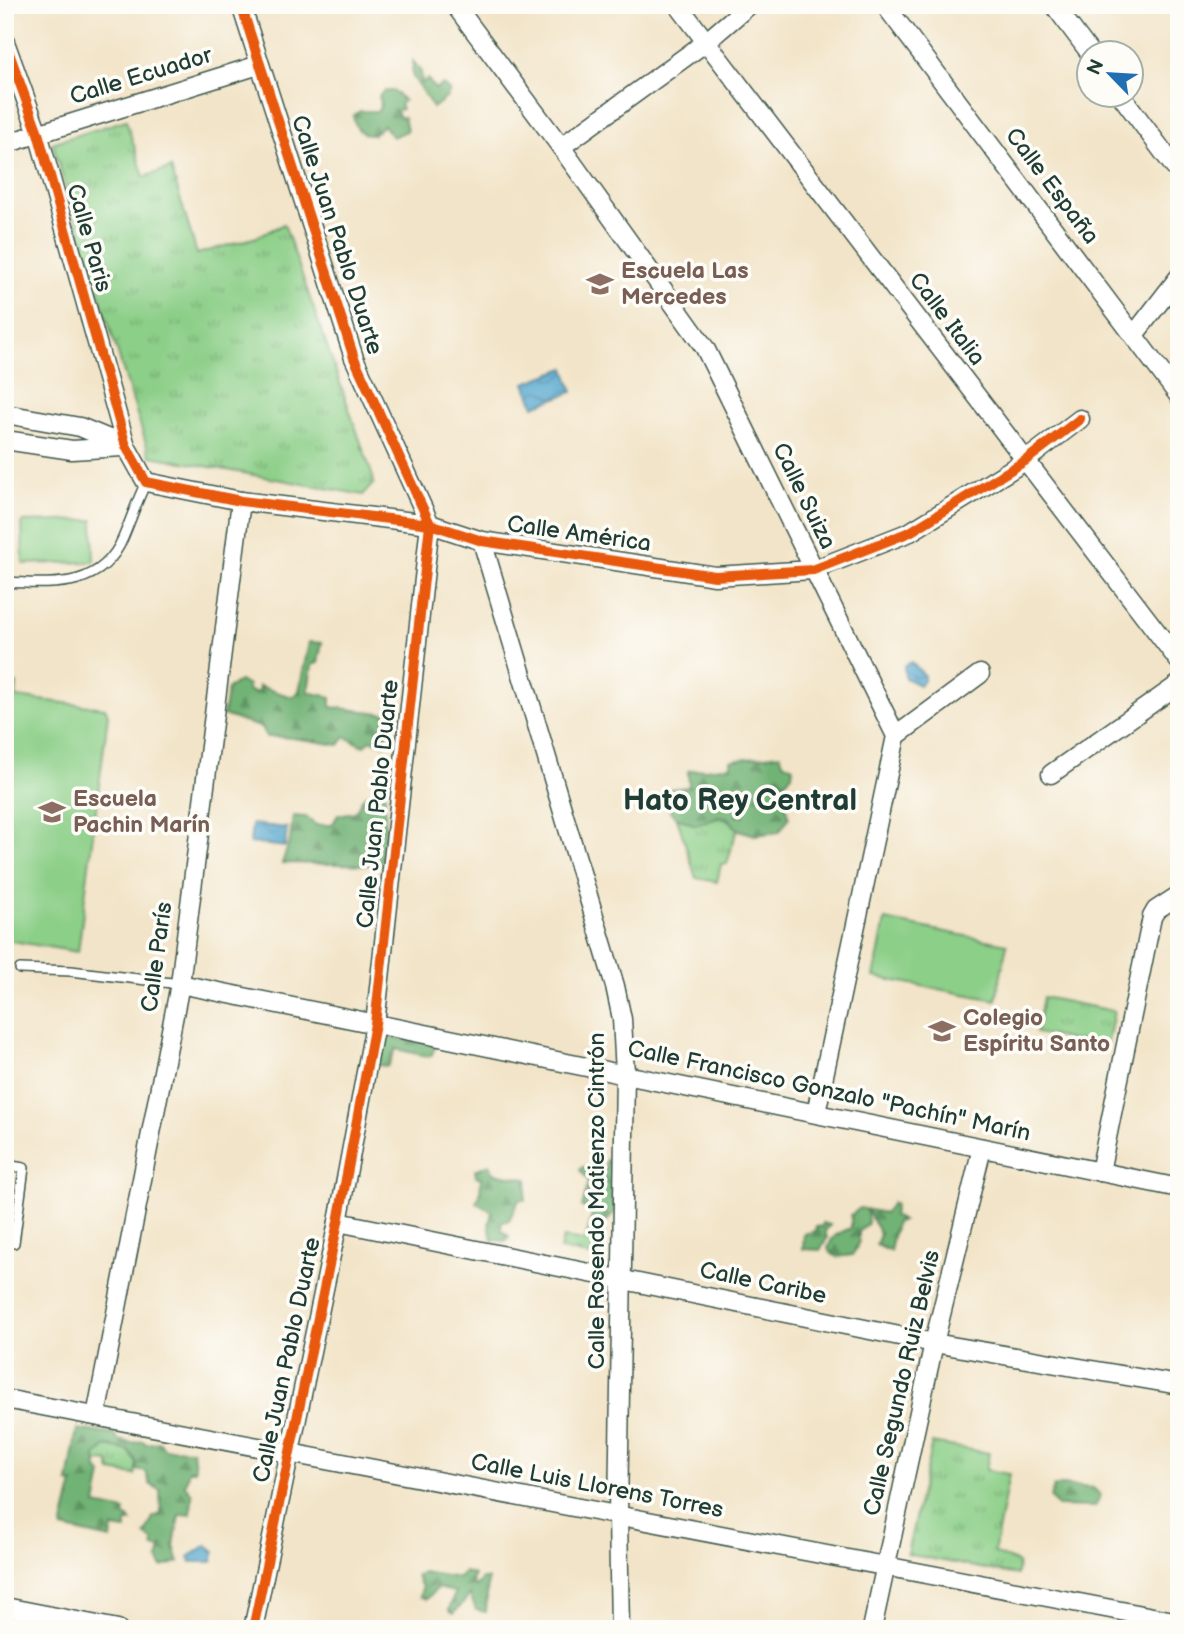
<svg xmlns="http://www.w3.org/2000/svg" width="1184" height="1634" viewBox="0 0 1184 1634" font-family="'Balsamiq Sans',sans-serif">
  <style>
    .grass { fill: url(#grass-tufts); stroke: #56865e; stroke-width: 2 }
    .forest { fill: url(#forest-firs); stroke: #487854; stroke-width: 2 }
    .pitch { fill: #8ccf88; stroke: #56865e; stroke-width: 2 }
    .water { fill: url(#water-waves); stroke: #397281; stroke-width: 2 }
    .lines { fill: none; stroke-linecap: round; stroke-linejoin: round }
    .service-casing { stroke: #3f564a; stroke-width: 12 }
    .minor-casing { stroke: #3f564a; stroke-width: 21 }
    .service { stroke: #fff; stroke-width: 9 }
    .minor { stroke: #fff; stroke-width: 18 }
    .cycleway-casing { stroke: #fdfcf7; stroke-width: 15 }
    .cycleway { stroke: #e8590c; stroke-width: 10 }
    .labels { text-anchor: middle; dominant-baseline: central; stroke-width: 7; stroke-linejoin: round; paint-order: stroke }
    .street-label { font-size: 23px; fill: #1f3d34; stroke: #fdfcf7 }
    .education-label { font-size: 23px; font-weight: bold; fill: #785e54; stroke: #fdfcf7; text-anchor: start }
    .district-label { font-size: 30px; font-weight: bold; fill: #1f3d34; stroke: #fdfcf7 }
  </style>
  <defs>
    <pattern id="grass-tufts" width="24" height="20" patternUnits="userSpaceOnUse" patternTransform="scale(1.75)"><rect width="24" height="20" fill="#8ccf88"/><path d="M3 7l-1-3M5 7V3M7 7l1-3M15 17l-1-3M17 17v-4M19 17l1-3" fill="none" stroke="#72a970"/></pattern>
    <pattern id="forest-firs" width="22" height="20" patternUnits="userSpaceOnUse" patternTransform="scale(1.75)"><rect width="22" height="20" fill="#71b274"/><path d="M5 1l3.5 6h-7zM16 11l3.5 6h-7z" fill="#5c9260"/></pattern>
    <pattern id="water-waves" width="16" height="10" patternUnits="userSpaceOnUse" patternTransform="scale(1.75)"><rect width="16" height="10" fill="#53a6ce"/><path d="M0 5q4-4 8 0t8 0" fill="none" stroke="#4488a8"/></pattern>
  </defs>
  <rect width="100%" height="100%" fill="#fdfcf7"/>
  <filter id="ink" filterUnits="userSpaceOnUse"><feTurbulence type="fractalNoise" baseFrequency=".0143" numOctaves="2"/><feDisplacementMap in="SourceGraphic" scale="14" xChannelSelector="R" yChannelSelector="G"/><feConvolveMatrix kernelMatrix="1 2 1 2 8 2 1 2 1" color-interpolation-filters="sRGB"/></filter>
  <filter id="wash" filterUnits="userSpaceOnUse"><feTurbulence type="fractalNoise" baseFrequency=".00686" numOctaves="4" result="noise"/><feDisplacementMap in="SourceGraphic" scale="28" xChannelSelector="R" yChannelSelector="G"/><feGaussianBlur stdDeviation="1.57" result="paint"/><feColorMatrix in="noise" values="0 0 0 0 0 0 0 0 0 0 0 0 0 0 0 0 0 1.4 0 .05"/><feComposite in="paint" operator="in"/></filter>
  <g filter="url(#wash)">
    <rect width="100%" height="100%" fill="#f2e4c8"/>
    <g class="grass">
      <path d="M126 120 144 177 171 168 197 254 257 237 284 224 373 477 374 483 363 495 150 456 52 143Z"/>
      <path d="M676 815 696 825 718 818 739 822 727 864H721L717 882 696 878Z"/>
      <path d="M1043 997 1114 1011 1107 1047 1036 1033Z"/>
      <path d="M604 1221 605 1252 598 1258 560 1249 563 1238 585 1241 590 1223Z"/>
      <path d="M932 1443 989 1453 986 1470 1009 1474 994 1553 1018 1563 1017 1575 907 1554Z"/>
      <path d="M106 1446 130 1451 137 1464 135 1475 111 1471 109 1462 102 1461 97 1464 96 1456Z"/>
    </g>
    <g class="forest">
      <path d="M413 61 421 72 422 83 428 79 435 89 443 85 450 91 447 97 433 108 412 75Z"/>
      <path d="M384 91H394L404 101 400 104 402 109 396 111 400 117H404L407 131 392 137 383 125 373 135C360 135 356 129 353 116L360 111H378L381 104 379 96Z"/>
      <path d="M309 642 322 643 318 663 312 665 308 692 331 697V707L390 714 385 744 371 740 364 746 345 737 339 745C315 742 288 735 266 737L263 728 223 715 228 688 240 681 248 686V691L258 693 259 686 292 697 299 691Z"/>
      <path d="M780 754 783 762 793 767 792 775 776 790 785 801 789 818 779 832 755 835 738 830 728 818 721 816 695 825 674 816 660 799 670 789 689 787 688 771 731 766 730 760Z"/>
      <path d="M378 791 385 794C385 815 387 847 380 865L282 863 290 840 293 816 306 817 316 825H332L338 815 355 812 364 796Z"/>
      <path d="M388 1037 431 1043 435 1048 431 1056H426L396 1049 388 1066 378 1065 375 1061 382 1047 381 1042Z"/>
      <path d="M606 1160 617 1166 620 1189 612 1199 617 1209 607 1221 590 1223 593 1210 582 1207 589 1181 580 1170 582 1167 605 1171Z"/>
      <path d="M490 1164 493 1173 528 1179 525 1200H519L509 1220 501 1223 502 1231 509 1236 507 1241 492 1240 489 1224 492 1212 476 1202 480 1195 481 1178 476 1176 475 1170Z"/>
      <path d="M892 1203 895 1205 893 1215 902 1221 896 1222 890 1251 876 1245 880 1234 867 1210 868 1223 859 1232V1241L853 1255C842 1256 835 1260 828 1249 832 1234 840 1233 851 1228V1215L860 1208 885 1213Z"/>
      <path d="M823 1223 830 1225 825 1231 827 1238 820 1250 803 1249 804 1234 815 1231 816 1226 822 1227Z"/>
      <path d="M77 1429 116 1435 118 1440 132 1443 143 1441 146 1444 159 1442 165 1449 193 1450 195 1470H189L185 1485 192 1494 191 1514 179 1515 174 1546 179 1562 162 1567 158 1559 161 1549 153 1547V1541L145 1535 153 1517 161 1514 160 1490 150 1484 146 1472 136 1470 137 1463 129 1451 106 1446 96 1456 97 1469 102 1474 96 1505 125 1511 124 1515 132 1522H126V1530L113 1528 111 1539 62 1528 73 1483 68 1482Z"/>
      <path d="M1061 1485 1093 1488 1101 1495 1095 1507 1057 1506 1050 1497 1054 1487Z"/>
      <path d="M422 1572 459 1578 465 1572 474 1575 472 1583 476 1586 482 1579H488L486 1612 476 1610 470 1595 454 1613 449 1610 455 1592 437 1588 427 1599 420 1597 422 1587 416 1576Z"/>
    </g>
    <g class="pitch">
      <path d="M93 520 94 562 23 564 22 522Z"/>
      <path d="M5 682 17 684 16 697 105 708 108 715 78 952 5 940Z"/>
      <path d="M885 920 1007 944 996 1000 874 977Z"/>
    </g>
    <g class="water">
      <path d="M565 368 573 392 534 406 525 383Z"/>
      <path d="M911 662 924 675V681L919 685 905 678 904 666Z"/>
      <path d="M252 824 287 828 285 847 250 843Z"/>
      <path d="M207 1545 215 1551 212 1562H191L189 1557Z"/>
    </g>
  </g>
  <g filter="url(#ink)">
    <g class="lines">
      <defs>
        <g id="service">
          <path d="M5 582C52 584 101 590 123 538 131 519 137 501 146 482"/>
          <path d="M20 969 71 971 180 984"/>
          <path d="M5 1165 24 1168 14 1243"/>
        </g>
        <g id="minor">
          <path d="M241 5 354 358 430 524 375 1024 338 1222 253 1629"/>
          <path d="M455 5 561 147 705 348 896 736 816 1113"/>
          <path d="M678 5 1179 661"/>
          <path d="M885 5 1179 396"/>
          <path d="M1054 5 1090 53"/>
          <path d="M5 42 38 133 126 446 146 482 241 501 430 524 482 541 715 576 813 570 910 532 1025 461 1080 419"/>
          <path d="M1120 94 1179 173"/>
          <path d="M5 144 259 65"/>
          <path d="M561 147 706 42 749 5"/>
          <path d="M1134 335 1179 277"/>
          <path d="M5 414 80 427 126 446"/>
          <path d="M5 440 72 450 122 447"/>
          <path d="M482 541 615 986 622 1019 625 1073 618 1515 620 1629"/>
          <path d="M896 736 980 674"/>
          <path d="M1051 774 1179 684"/>
          <path d="M180 984 1179 1188"/>
          <path d="M1100 1172 1152 917 1156 910 1179 895"/>
          <path d="M338 1222 934 1343 1179 1385"/>
          <path d="M5 1399 1179 1622"/>
          <path d="M96 1416 180 984 241 501"/>
          <path d="M5 1607 118 1629"/>
          <path d="M872 1629 934 1343 982 1148"/>
        </g>
      </defs>
      <use href="#service" class="service-casing"/>
      <use href="#minor" class="minor-casing"/>
      <use href="#service" class="service"/>
      <use href="#minor" class="minor"/>
      <defs>
        <g id="cycleway">
          <path d="M241 5 354 358 430 524 375 1024 338 1222 253 1629"/>
          <path d="M5 42 38 133 126 446 146 482 241 501 430 524 482 541 715 576 813 570 910 532 1025 461 1080 419"/>
        </g>
      </defs>
      <use href="#cycleway" class="cycleway-casing"/>
      <use href="#cycleway" class="cycleway"/>
    </g>
  </g>
  <defs>
    <symbol id="school-bare" viewBox="-9 -9 18 18"><path d="M0-5L7-2L0 1L-7-2ZM-4 1L0 2.5L4 1V4Q0 6-4 4Z" fill="#8d6e63" stroke="#fdfcf7" stroke-width="2.5" paint-order="stroke"/></symbol>
  </defs>
  <g fill-rule="evenodd">
    <use href="#school-bare" x="581" y="265" width="38" height="38"/>
    <use href="#school-bare" x="33" y="793" width="38" height="38"/>
    <use href="#school-bare" x="923" y="1012" width="38" height="38"/>
  </g>
  <g class="labels">
    <g class="street-label">
      <text transform="translate(141 76) rotate(-17)">Calle Ecuador</text>
      <text transform="translate(1052 186) rotate(53)">Calle España</text>
      <text transform="translate(337 235) rotate(72)">Calle Juan Pablo Duarte</text>
      <text transform="translate(89 238) rotate(74)">Calle Paris</text>
      <text transform="translate(947 319) rotate(53)">Calle Italia</text>
      <text transform="translate(804 496) rotate(64)">Calle Suiza</text>
      <text transform="translate(579 534) rotate(8)">Calle América</text>
      <text transform="translate(378 804) rotate(-84)">Calle Juan Pablo Duarte</text>
      <text transform="translate(157 957) rotate(-82)">Calle París</text>
      <text transform="translate(829 1091) rotate(12)">Calle Francisco Gonzalo "Pachín" Marín</text>
      <text transform="translate(597 1201) rotate(-90)">Calle Rosendo Matienzo Cintrón</text>
      <text transform="translate(763 1283) rotate(12)">Calle Caribe</text>
      <text transform="translate(287 1360) rotate(-78)">Calle Juan Pablo Duarte</text>
      <text transform="translate(902 1383) rotate(-77)">Calle Segundo Ruiz Belvis</text>
      <text transform="translate(597 1486) rotate(11)">Calle Luis Llorens Torres</text>
    </g>
    <g class="education-label">
      <text x="621" y="271">Escuela Las<tspan x="621" dy="26">Mercedes</tspan></text>
      <text x="73" y="799">Escuela<tspan x="73" dy="26">Pachin Marín</tspan></text>
      <text x="963" y="1018">Colegio<tspan x="963" dy="26">Espíritu Santo</tspan></text>
    </g>
    <g class="district-label">
      <text x="740" y="801">Hato Rey Central</text>
    </g>
  </g>
  <rect width="1184" height="1634" fill="none" stroke="#fdfcf7" stroke-width="28"/>
  <g transform="translate(1110 74) rotate(295)"><circle r="33" fill="#fdfcf7" stroke="#a4b0a9" stroke-width="2"/>
  <path d="M0-5L12 26L0 18L-12 26Z" fill="#1f6fb2"/>
  <text y="-10" font-size="19" font-weight="bold" text-anchor="middle" fill="#1f3d34">N</text>
  </g>
</svg>
